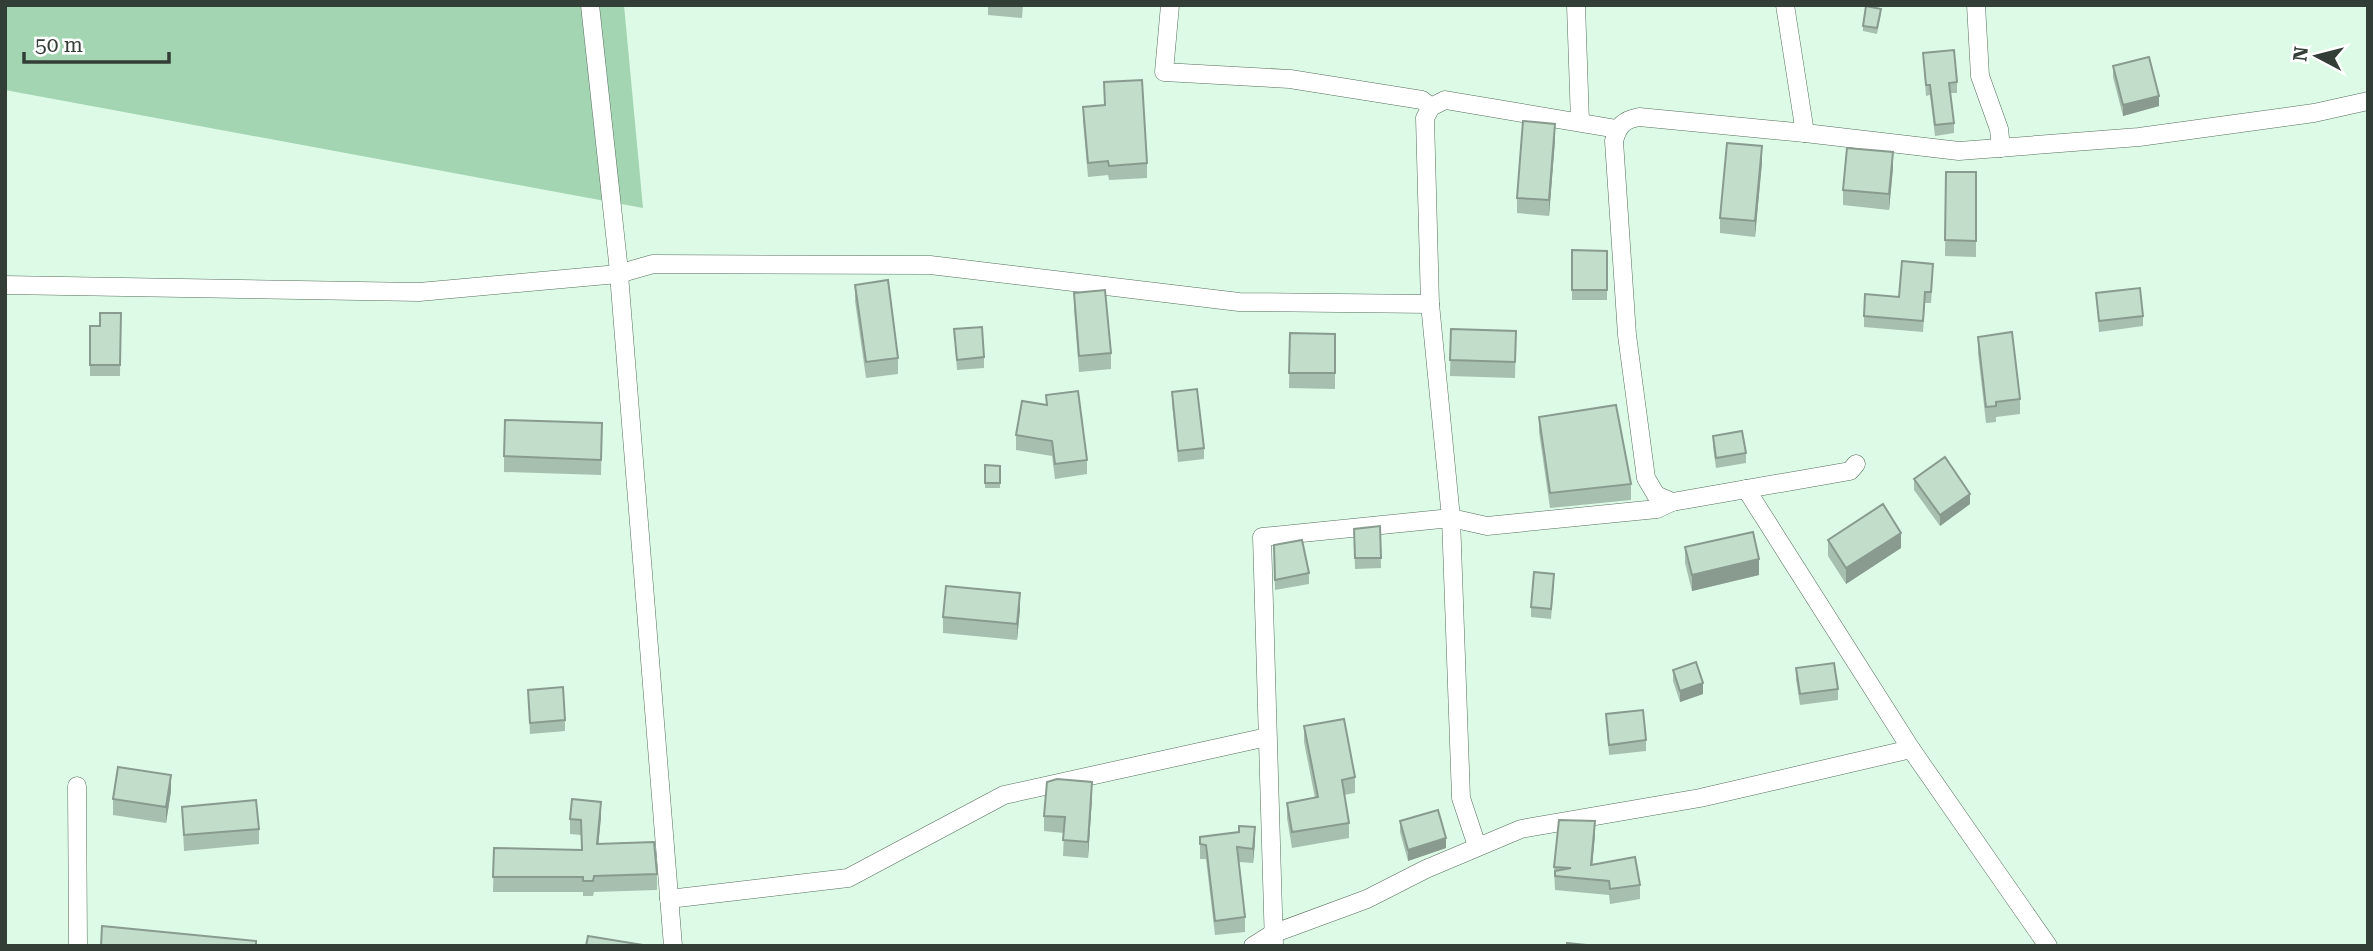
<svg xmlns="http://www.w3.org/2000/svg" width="2373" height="951" viewBox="0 0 2373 951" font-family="'Roboto Serif',serif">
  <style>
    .green { fill: #a3d5b3 }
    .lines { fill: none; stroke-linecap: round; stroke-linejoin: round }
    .minor-casing { stroke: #556e5d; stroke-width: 19 }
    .minor { stroke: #fff; stroke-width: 18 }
    .wall { fill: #a7bfaf }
    .shaded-wall { fill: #889b8e }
    .building { fill: #c2decb; stroke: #889b8e; stroke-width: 2 }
  </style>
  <rect width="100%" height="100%" fill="#ddfae6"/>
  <path class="green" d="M5 5H624L643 208 5 90Z"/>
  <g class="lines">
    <defs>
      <g id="minor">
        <path d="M590 5 618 262 673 946"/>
        <path d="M1170 5 1164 72 1290 79 1422 100 1431 107"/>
        <path d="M1576 5 1580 122"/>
        <path d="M1785 5 1805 133 1959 151 2139 137 2314 113 2368 101"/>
        <path d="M1976 5 1980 76 1999 129 2001 148"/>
        <path d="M1805 133 1639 117C1623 120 1618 126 1614 141L1627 335 1646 478 1656 495 1672 502 1850 471 1856 464"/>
        <path d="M5 285 419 292 618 274 653 264 930 265 1239 302 1430 304"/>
        <path d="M1746 489 1911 749 2048 946"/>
        <path d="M77 786 78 946"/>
        <path d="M1477 846 1461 798 1451 518 1430 304 1425 118 1431 107 1445 100 1617 129"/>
        <path d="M669 899 848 878 1004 795 1267 737"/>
        <path d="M1253 946 1272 934 1367 899 1426 869 1521 829 1700 798 1911 749"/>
        <path d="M1274 946 1262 537 1451 518 1487 526 1657 509 1672 502"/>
      </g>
    </defs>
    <use href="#minor" class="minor-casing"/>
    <use href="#minor" class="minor"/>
  </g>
  <g class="wall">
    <path d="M988 5H1023L1022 18 988 15Z"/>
    <path d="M1881 14 1877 34 1863 31V26Z"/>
    <path d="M1923 53 1957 82V93H1950L1954 123V133L1935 136 1930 95 1926 96Z"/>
    <path d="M2113 66 2159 106 2123 116 2113 77Z"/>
    <path d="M1104 82 1147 163V178L1109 180 1108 175 1088 177 1083 121V107L1104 105Z"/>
    <path d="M1555 140 1549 216 1517 213V198Z"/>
    <path d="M1762 162 1755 237 1720 233V218Z"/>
    <path d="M1893 168 1889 210 1843 205V190Z"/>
    <path d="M1946 172H1976V257L1945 256Z"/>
    <path d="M1572 250 1607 251V300H1572Z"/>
    <path d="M1933 274 1931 303H1925L1923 332 1864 327V316L1899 297Z"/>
    <path d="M855 285 898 358V374L866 378 855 301Z"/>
    <path d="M1074 293 1111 353V369L1079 372 1074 309Z"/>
    <path d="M2096 293 2143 316V326L2099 332Z"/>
    <path d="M121 313 120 376H90V326H100Z"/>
    <path d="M954 329 984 357V368L957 370Z"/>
    <path d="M1451 329 1516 331 1515 378 1450 376Z"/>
    <path d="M1290 333 1335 334V389L1289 388Z"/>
    <path d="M1978 337 2020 399V414L1996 417V422L1986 423 1978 353Z"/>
    <path d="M1172 392 1204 448V459L1178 462 1172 403Z"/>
    <path d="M1046 395 1087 460V474L1055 479 1052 456 1016 450V435L1046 405Z"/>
    <path d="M1539 417 1631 484V500L1550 508 1539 432Z"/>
    <path d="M602 423 601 475 504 472V456Z"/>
    <path d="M1713 436 1746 453V463L1716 468 1713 447Z"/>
    <path d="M985 465 1000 466V488H985Z"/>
    <path d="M1914 479 1970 504 1940 526 1914 490Z"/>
    <path d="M1380 526 1381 568 1355 569 1354 529Z"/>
    <path d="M1828 540 1901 548 1846 584 1828 556Z"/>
    <path d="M1274 545 1309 573V584L1275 590Z"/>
    <path d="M1685 547 1759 575 1692 591 1685 563Z"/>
    <path d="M1554 585 1551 619 1531 617V607Z"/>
    <path d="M1020 609 1017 640 943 633V617Z"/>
    <path d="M1796 668 1838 689V700L1800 705 1796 679Z"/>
    <path d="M1673 670 1703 694 1680 702 1673 681Z"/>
    <path d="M528 690 565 720V731L530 734Z"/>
    <path d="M1606 714 1646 740V751L1609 755Z"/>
    <path d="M1304 726 1355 777V793L1344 795 1349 823V838L1292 848 1287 818V803L1315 798 1304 742Z"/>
    <path d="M171 791 166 823 113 815V799Z"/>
    <path d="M1092 798 1088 858 1063 856 1064 833 1044 831V816Z"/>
    <path d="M182 807 259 829V844L184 851Z"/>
    <path d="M601 817 598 844 657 874V890L594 892 593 896H583V892H493L494 848 582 850 581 835 570 834V819Z"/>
    <path d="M1400 821 1446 848 1408 861 1400 832Z"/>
    <path d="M1595 835 1592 864 1640 885V899L1610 904 1609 895 1555 890 1554 867Z"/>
    <path d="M1200 837 1255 842 1253 863 1239 862 1245 917V932L1215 935 1206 859H1200Z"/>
  </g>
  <g class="shaded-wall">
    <path d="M2159 96V106L2123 116V105Z"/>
    <path d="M1555 124V140L1549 216V200Z"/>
    <path d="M1762 146V162L1755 237V221Z"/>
    <path d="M1893 152V168L1889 210V194Z"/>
    <path d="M1970 494V504L1940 526V515Z"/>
    <path d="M1901 533V548L1846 584V568Z"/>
    <path d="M1759 559V575L1692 591V575Z"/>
    <path d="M1020 593V609L1017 640V624Z"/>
    <path d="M1703 683V694L1680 702V691Z"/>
    <path d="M171 775V791L166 823V807Z"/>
    <path d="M1092 782V798L1088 858V842Z"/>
    <path d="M601 802V817L597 859V844Z"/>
    <path d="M1595 821V835L1591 879V865Z"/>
    <path d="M1255 827V842L1253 863V849Z"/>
    <path d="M1446 838V848L1408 861V850Z"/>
  </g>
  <g class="building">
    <path d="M1866 6 1881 9 1877 28 1863 26Z"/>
    <path d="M1954 50 1957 82 1949 83 1954 123 1935 125 1930 85H1926L1923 53Z"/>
    <path d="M2149 57 2159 96 2123 105 2113 66Z"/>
    <path d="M1142 80 1147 163 1109 166 1108 161 1088 163 1083 107 1105 105 1104 82Z"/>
    <path d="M1523 121 1555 124 1549 200 1517 198Z"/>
    <path d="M1727 143 1762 146 1755 221 1720 218Z"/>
    <path d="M1847 148 1893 152 1889 194 1843 190Z"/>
    <path d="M1946 172H1976V241L1945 240Z"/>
    <path d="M1572 250 1607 251V290H1572Z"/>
    <path d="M1902 261 1933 264 1931 292H1925L1923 321 1864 316 1865 294 1899 297Z"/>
    <path d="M888 280 898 358 866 362 855 285Z"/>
    <path d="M2140 288 2143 316 2099 321 2096 293Z"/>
    <path d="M1105 290 1111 353 1079 356 1074 293Z"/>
    <path d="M100 313H121L120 365H90V326H100Z"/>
    <path d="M982 327 984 357 957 360 954 329Z"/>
    <path d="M1451 329 1516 331 1515 362 1450 360Z"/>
    <path d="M2012 332 2020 399 1996 402V406L1986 407 1978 337Z"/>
    <path d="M1290 333 1335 334V373H1289Z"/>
    <path d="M1197 389 1204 448 1178 451 1172 392Z"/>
    <path d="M1078 391 1087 460 1055 464 1052 441 1016 435 1022 401 1047 405 1046 395Z"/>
    <path d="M1616 405 1631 484 1550 493 1539 417Z"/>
    <path d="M505 420 602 423 601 460 504 456Z"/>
    <path d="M1742 431 1746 453 1716 458 1713 436Z"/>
    <path d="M1945 457 1970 494 1940 515 1914 479Z"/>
    <path d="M985 465 1000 466V483H985Z"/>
    <path d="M1883 504 1901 533 1846 568 1828 540Z"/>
    <path d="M1380 526 1381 558H1355L1354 529Z"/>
    <path d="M1753 532 1759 559 1692 575 1685 547Z"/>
    <path d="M1302 540 1309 573 1275 580 1274 545Z"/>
    <path d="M1534 572 1554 574 1551 609 1531 607Z"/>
    <path d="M946 586 1020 593 1017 624 943 617Z"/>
    <path d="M1696 662 1703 683 1680 691 1673 670Z"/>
    <path d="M1834 663 1838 689 1800 694 1796 668Z"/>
    <path d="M563 687 565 720 530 723 528 690Z"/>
    <path d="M1643 710 1646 740 1609 745 1606 714Z"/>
    <path d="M1344 719 1355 777 1342 780 1349 823 1292 832 1287 803 1318 797 1304 726Z"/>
    <path d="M118 767 171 775 166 807 113 799Z"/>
    <path d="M1057 779 1092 782 1088 842 1063 840 1065 817 1044 816 1047 782Z"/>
    <path d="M572 799 601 802 597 844 654 842 657 874 594 876 593 881H583V877H493L494 848 582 850 581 820 570 819Z"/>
    <path d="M256 800 259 829 184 835 182 807Z"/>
    <path d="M1438 810 1446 838 1408 850 1400 821Z"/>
    <path d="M1559 820 1595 821 1591 865 1635 857 1640 885 1610 889 1609 881 1555 876V871L1571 868 1554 867Z"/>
    <path d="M1239 826 1255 827 1253 849 1237 847 1245 917 1215 921 1206 845 1200 844V837L1239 832Z"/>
    <path d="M102 926 256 941V946H101Z"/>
    <path d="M588 936 649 946H586Z"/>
    <path d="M1567 943 1596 946H1567Z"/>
  </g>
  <rect width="2373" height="951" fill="none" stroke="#333e36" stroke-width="14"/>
  <g transform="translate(2317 56) rotate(277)" stroke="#ffffff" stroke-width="5" paint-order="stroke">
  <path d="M0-5L12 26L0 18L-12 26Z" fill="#333e36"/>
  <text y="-10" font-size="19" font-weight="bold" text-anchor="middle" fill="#333e36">N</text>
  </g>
  <path d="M24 52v10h145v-10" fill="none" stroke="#333e36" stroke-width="3.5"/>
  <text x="35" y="52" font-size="21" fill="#333e36" stroke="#ffffff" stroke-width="5" paint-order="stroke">50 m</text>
</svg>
